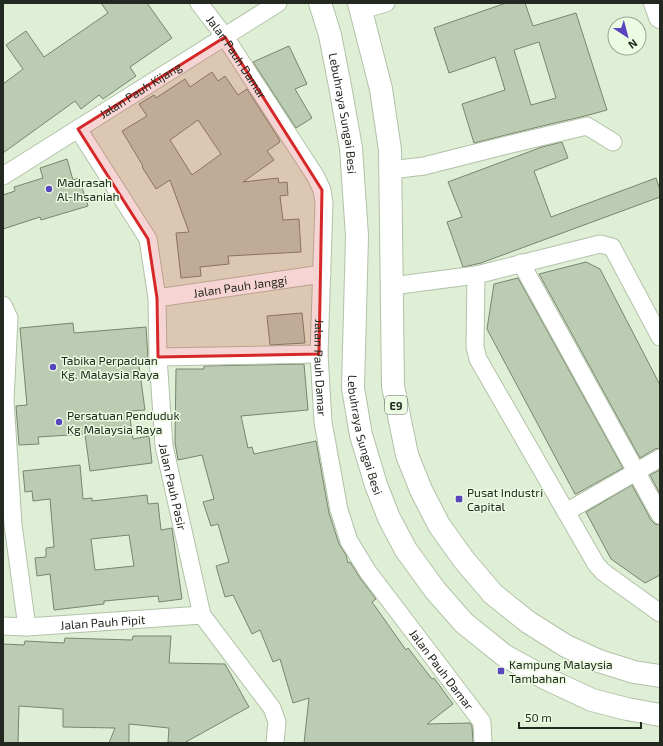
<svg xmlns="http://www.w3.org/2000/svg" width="663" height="746" viewBox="0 0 663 746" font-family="'Exo 2',sans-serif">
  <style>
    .building { fill: #bbccb2; stroke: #77866f; fill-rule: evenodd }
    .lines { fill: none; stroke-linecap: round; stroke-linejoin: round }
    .minor-casing { stroke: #b2c2a9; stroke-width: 19 }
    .highway-casing { stroke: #b2c2a9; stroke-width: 24 }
    .minor { stroke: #fff; stroke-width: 17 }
    .highway { stroke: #fff; stroke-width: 22 }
    .marked { fill: #d62828; fill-opacity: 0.2; stroke: #d62828; stroke-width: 3; stroke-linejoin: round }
    .poi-dot { fill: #5946be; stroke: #ebfce2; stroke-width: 1.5 }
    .labels { text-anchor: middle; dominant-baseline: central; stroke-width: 3; stroke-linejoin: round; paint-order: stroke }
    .shield { fill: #ebfce2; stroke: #5f685a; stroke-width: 1 }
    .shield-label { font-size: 11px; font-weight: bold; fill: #232920 }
    .street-label { font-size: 12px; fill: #232920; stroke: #ebfce2 }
    .poi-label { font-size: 12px; fill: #232920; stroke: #ebfce2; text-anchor: start }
  </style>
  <rect width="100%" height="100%" fill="#deefd5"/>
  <g class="building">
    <path d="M101 3H147L172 38 130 67 136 76 103 99 99 95 81 109 75 101 3 153V84L23 69 6 45 26 31 44 57 108 13Z"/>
    <path d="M506 3H525L533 26 576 13 607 110 585 116 546 125 474 143 462 104 505 90 495 57 449 73 434 28ZM539 42 556 98 531 105 514 50Z"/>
    <path d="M289 46 307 84 295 89 312 118 296 128 253 62Z"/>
    <path d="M212 72 218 81 225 76 238 95 247 89 279 139 280 142 267 151 274 160 243 182 278 178 279 183 287 182 288 195 280 196 283 220 299 219 301 252 228 256 229 264 200 267 201 276 181 278 176 233 189 232 170 180 156 189 142 167 143 166 122 131 147 116 139 104 154 95 156 98 185 79 190 87ZM198 120 221 154 192 175 170 140Z"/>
    <path d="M562 142 568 158 534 171 551 217 656 178 660 190V197L481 263 463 267 447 222 462 217 448 182 542 147Z"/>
    <path d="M67 159 73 180 79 178 88 206 41 220 40 217 3 229V195L15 191 14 187 43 178 40 168Z"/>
    <path d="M586 262 600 269 660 385V448L655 449 640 458 539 274Z"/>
    <path d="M518 278 623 468 576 494H575L487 329 494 284Z"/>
    <path d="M302 313 305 343 270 345 267 316Z"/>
    <path d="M73 323 74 333 146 327 148 358 138 359 145 410 129 411 133 439 149 436 152 463 90 471 85 434 38 437 39 444 19 445 16 406 27 405 20 328Z"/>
    <path d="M304 364 308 410 241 416 248 448 252 447 254 454 316 441 329 513 339 544 346 555 348 563 350 562 360 578 376 599 372 602 406 650 408 648 432 679 434 678 453 704 427 724 470 723 472 726 473 743H304L309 698 293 703 280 659 273 662 260 630 252 634 233 595 225 597 216 566 229 562 218 524 211 526 203 502 214 499 202 455 178 460 175 443 176 369H204V366Z"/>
    <path d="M80 465 83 499 92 498V501L147 495 148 504 158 503 161 530 172 528 182 599 159 602 158 596 104 601V604L54 610 50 574 37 576 35 558 46 557V548L54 547 50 499 33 501 32 491 25 492 23 471ZM129 535 134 566 95 570 91 539Z"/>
    <path d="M660 470V494L650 475Z"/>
    <path d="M632 485 651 520 655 524 660 525V575L645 583 611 559 586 512Z"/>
    <path d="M133 636H171L169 663 225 664 249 707 184 743 168 742 169 728 129 724V743H109L115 728 63 727V709L19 706 18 743H3V644L24 645 25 641 64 643 65 638 132 640Z"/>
  </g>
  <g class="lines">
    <defs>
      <g id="minor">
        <path id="s1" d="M199 3 225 37 316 177 322 190 324 203 319 354 323 422 339 510 349 541 368 572 482 722 483 743"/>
        <path d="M362 10 386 3"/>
        <path id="s2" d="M78 129 148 239 157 298 158 357 164 446 202 615 272 708 277 722 275 743"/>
        <path d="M391 170 424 166 507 145 587 126 613 142"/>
        <path id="s3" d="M3 176 278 3"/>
        <path d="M521 263 660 515"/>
        <path d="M476 275 475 347 478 359 596 564 603 572 660 613"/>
        <path d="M392 286 476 275 600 244 612 247 660 337"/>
        <path id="s4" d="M157 298 322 274"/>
        <path d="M3 305 9 318 5 400 13 525 27 627"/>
        <path d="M158 357 319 354"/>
        <path d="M566 512 660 458"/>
        <path id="s5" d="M3 626 27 627 202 615"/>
      </g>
      <g id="highway">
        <path id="s6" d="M320 3 330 35 340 86 351 148 357 236 353 388 361 435 376 485 389 518 406 550 435 590 464 623 505 656 547 679 592 700 627 709 660 715"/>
        <path d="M359 3 381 89 390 150 393 386 407 455 421 490 439 525 464 560 493 594 528 622 566 646 599 661 634 672 660 676"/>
        <path d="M655 3 660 17"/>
      </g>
    </defs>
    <use href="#minor" class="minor-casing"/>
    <use href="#highway" class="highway-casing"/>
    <use href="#minor" class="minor"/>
    <use href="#highway" class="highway"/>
  </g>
  <path class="marked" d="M225 37 322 190 319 354 158 357 157 298 148 239 78 129Z"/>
  <g class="poi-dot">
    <circle cx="49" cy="189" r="4"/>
    <circle cx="53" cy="367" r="4"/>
    <circle cx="59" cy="422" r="4"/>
    <rect x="455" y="495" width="8" height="8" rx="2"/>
    <rect x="497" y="667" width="8" height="8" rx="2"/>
  </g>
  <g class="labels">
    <rect class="shield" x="385" y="396" width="22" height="18" rx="3"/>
    <g class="shield-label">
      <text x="396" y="405">E9</text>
    </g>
    <g class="street-label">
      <text stroke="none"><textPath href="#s1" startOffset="66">Jalan Pauh Damar</textPath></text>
      <text stroke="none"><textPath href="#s3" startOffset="162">Jalan Pauh Kijang</textPath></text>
      <text stroke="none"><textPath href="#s6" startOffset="113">Lebuhraya Sungai Besi</textPath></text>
      <text stroke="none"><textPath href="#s4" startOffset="84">Jalan Pauh Janggi</textPath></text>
      <text stroke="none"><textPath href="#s1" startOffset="402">Jalan Pauh Damar</textPath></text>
      <text stroke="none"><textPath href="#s6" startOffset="437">Lebuhraya Sungai Besi</textPath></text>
      <text stroke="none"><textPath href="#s2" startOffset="380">Jalan Pauh Pasir</textPath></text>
      <text stroke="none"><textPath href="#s5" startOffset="100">Jalan Pauh Pipit</textPath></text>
      <text stroke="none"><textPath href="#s1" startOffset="737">Jalan Pauh Damar</textPath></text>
    </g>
    <g class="poi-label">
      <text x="57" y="182">Madrasah<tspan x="57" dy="14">Al-Ihsaniah</tspan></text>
      <text x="61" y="360">Tabika Perpaduan<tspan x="61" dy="14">Kg. Malaysia Raya</tspan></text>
      <text x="67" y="415">Persatuan Penduduk<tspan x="67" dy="14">Kg Malaysia Raya</tspan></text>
      <text x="467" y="492">Pusat Industri<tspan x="467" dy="14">Capital</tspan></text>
      <text x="509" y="664">Kampung Malaysia<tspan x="509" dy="14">Tambahan</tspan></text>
    </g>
  </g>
  <rect width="663" height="746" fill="none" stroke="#232920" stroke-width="8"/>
  <g transform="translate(627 36) rotate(144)"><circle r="19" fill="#ebfce2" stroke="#9ba894"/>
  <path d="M0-3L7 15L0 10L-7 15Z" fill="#5946be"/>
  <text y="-6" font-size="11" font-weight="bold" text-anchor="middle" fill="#232920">N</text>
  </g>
  <path d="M519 722v6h122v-6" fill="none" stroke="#232920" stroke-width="2"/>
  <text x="525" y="722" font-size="12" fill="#232920" stroke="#ebfce2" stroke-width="3" paint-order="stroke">50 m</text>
</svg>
